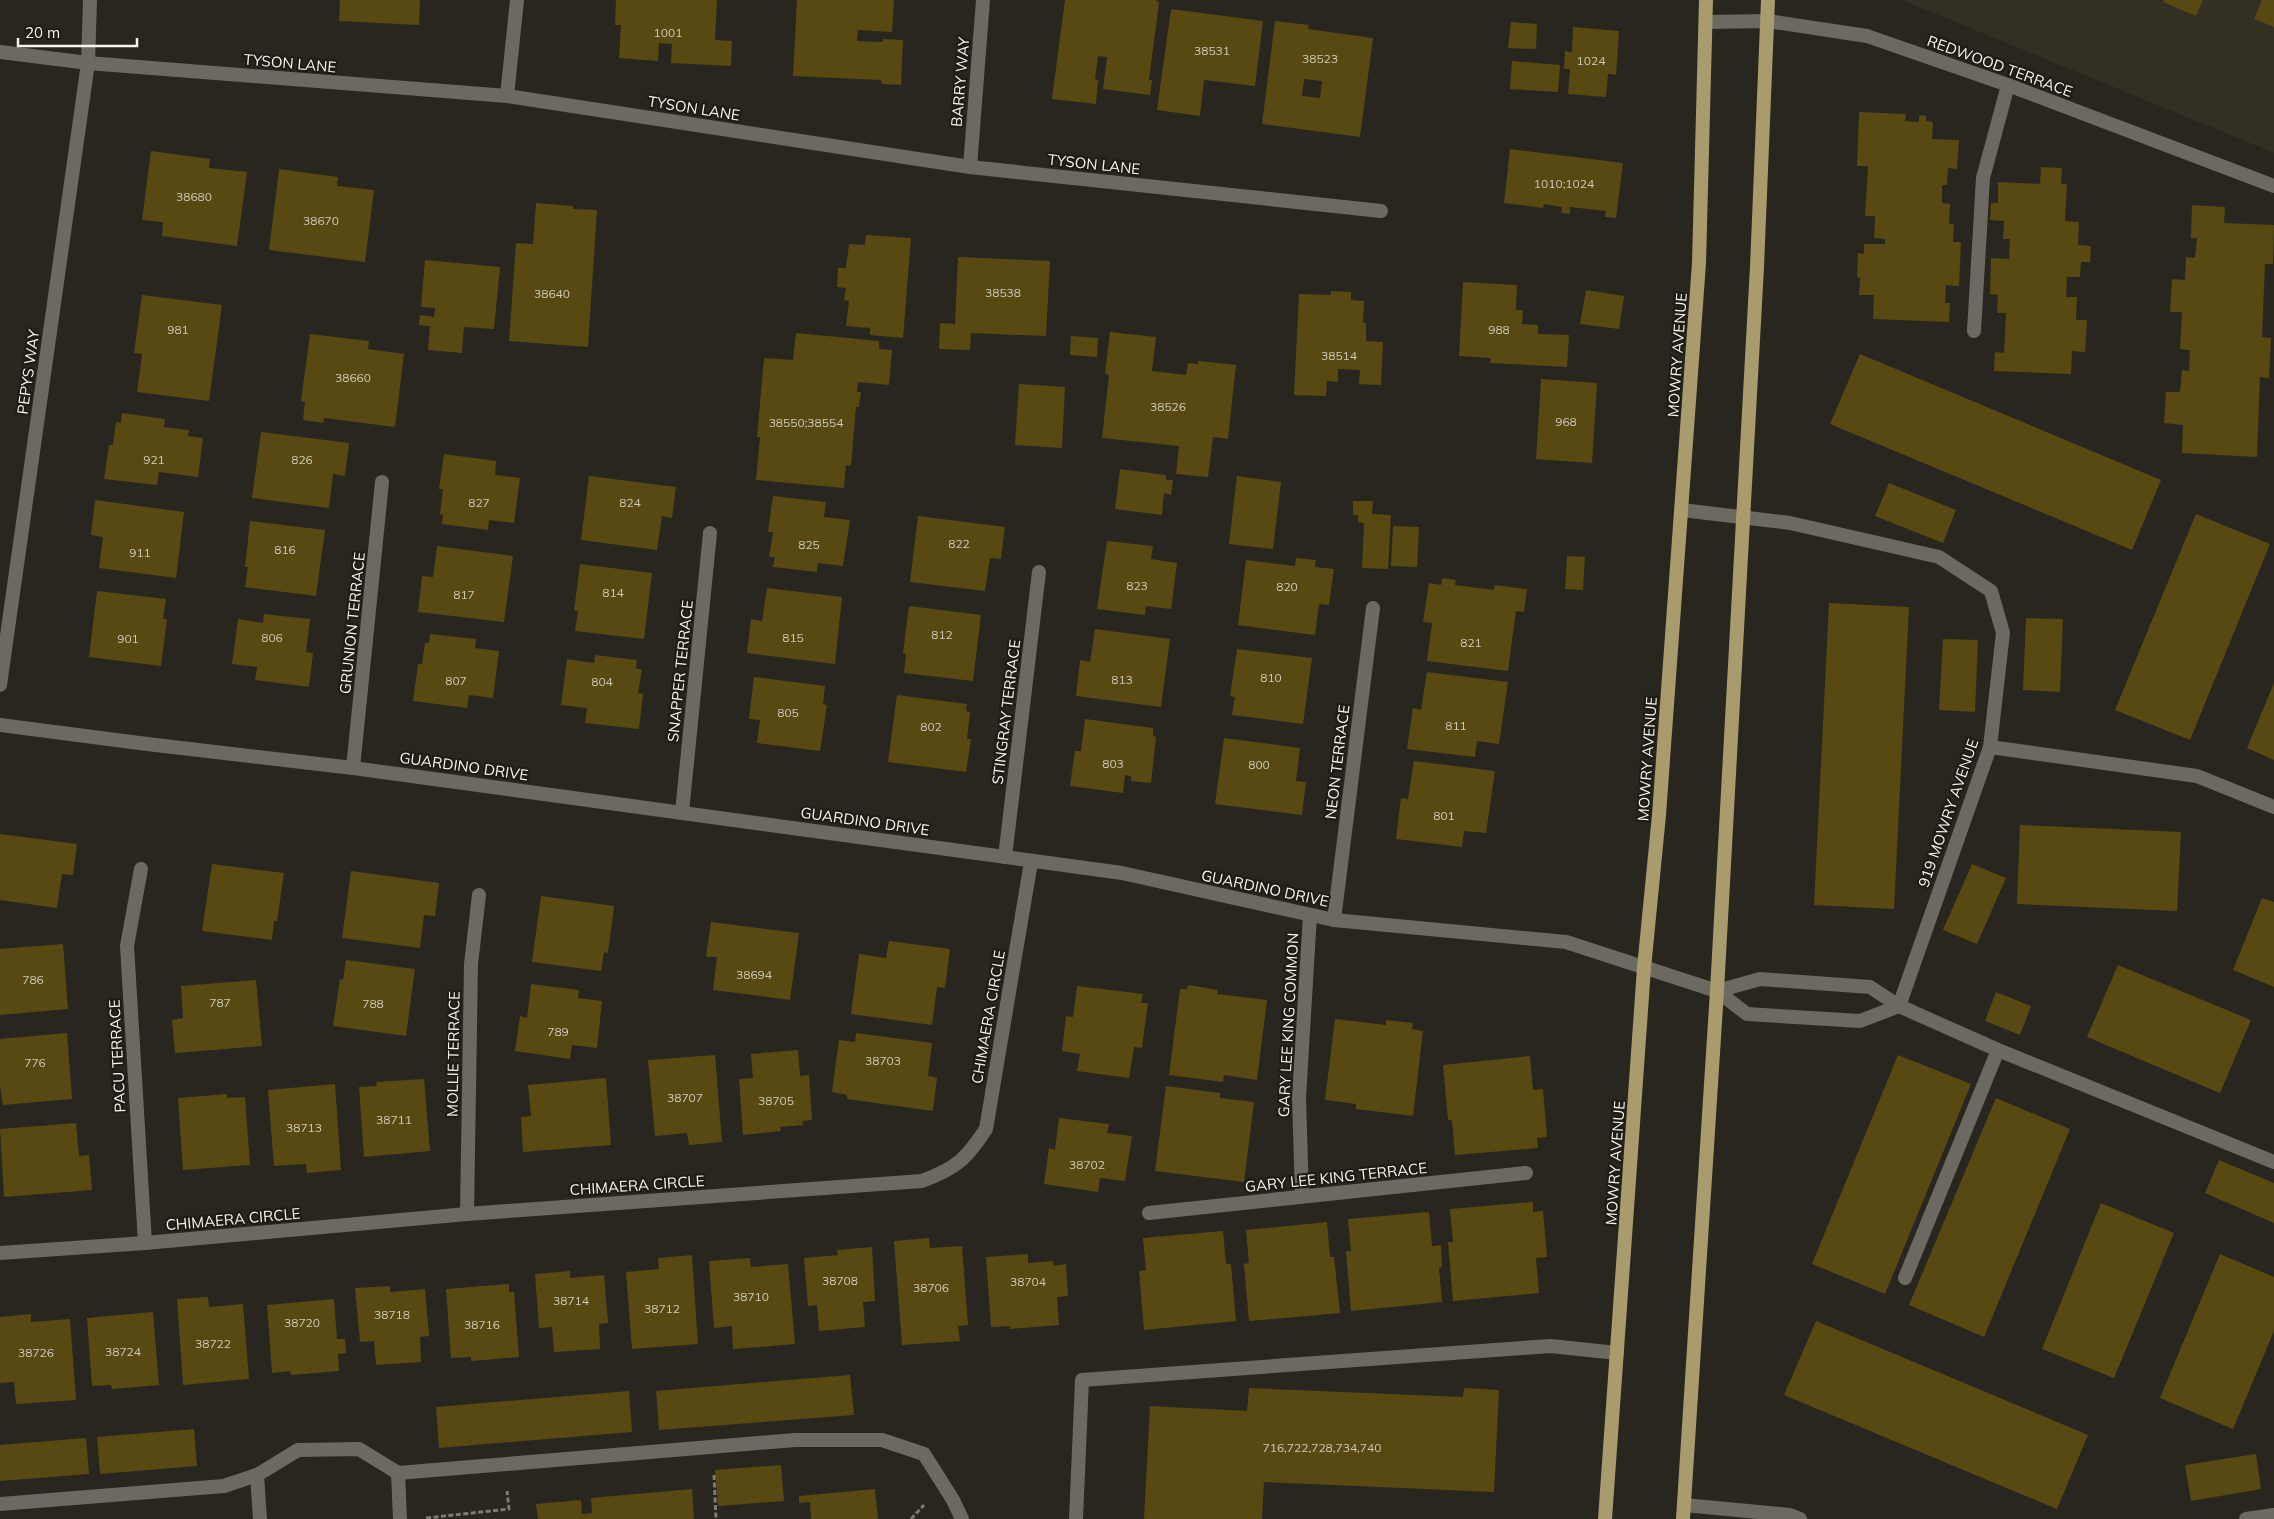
<svg xmlns="http://www.w3.org/2000/svg" width="2274" height="1519" viewBox="0 0 2274 1519" font-family="Mulish,sans-serif">
  <style>
    .built { fill: #332f22 }
    .building { fill: #584913; fill-rule: evenodd }
    .lines { fill: none; stroke-linecap: round; stroke-linejoin: round }
    .path { stroke: #7c7b74; stroke-width: 3; stroke-dasharray: 5 2.5; stroke-linecap: butt }
    .service { stroke: #6b6960; stroke-width: 14 }
    .minor { stroke: #6b6960; stroke-width: 14 }
    .primary { stroke: #a99b6c; stroke-width: 14 }
    .labels { text-anchor: middle; dominant-baseline: central; stroke-width: 4.5; stroke-linejoin: round; paint-order: stroke }
    .number-label { font-size: 12px; fill: #cecab9 }
    .street-label { font-size: 15px; fill: #f6f5f0; stroke: #1e1c15 }
  </style>
  <rect width="100%" height="100%" fill="#28261f"/>
  <path class="built" d="M1902 0H2274V153Z"/>
  <g class="building">
    <path d="M340 0H420L419 25 339 21Z"/>
    <path d="M616 0H717L715 40 732 41 731 66 671 63 672 44 659 43 658 61 619 58 621 25H615Z"/>
    <path d="M797 0H894L892 32 858 30 857 41 883 42V39L903 40 901 85 882 84 881 80 793 76Z"/>
    <path d="M1065 0H1155L1159 2 1149 80H1152L1150 95 1103 89 1107 57 1098 56 1095 79 1098 80 1096 104 1052 99Z"/>
    <path d="M2164 0H2203L2196 16 2163 2Z"/>
    <path d="M2262 0H2274V27L2254 19Z"/>
    <path d="M1171 9 1263 21 1255 86 1204 80 1200 116 1157 110Z"/>
    <path d="M1275 21 1309 25 1308 29 1373 38 1360 137 1262 124ZM1304 79 1322 81 1320 98 1302 96Z"/>
    <path d="M1511 22 1537 24 1536 49 1508 48Z"/>
    <path d="M1573 27 1619 31 1616 75 1608 74 1606 97 1568 94 1570 69H1564L1565 51 1572 52Z"/>
    <path d="M1512 61 1560 65 1558 92 1510 89Z"/>
    <path d="M1859 112 1906 114 1905 121 1919 122V115L1926 116V121L1933 122 1932 139 1959 140 1957 169 1948 168 1947 185H1942V203L1950 204 1949 224H1954L1953 242H1961L1959 286 1946 285 1945 303H1950L1949 322 1873 319 1874 295H1859L1860 278 1857 277 1858 253 1864 254V244H1885V239L1874 238 1875 216H1865L1868 166H1857Z"/>
    <path d="M1510 149 1623 163 1616 218 1605 217 1606 211 1570 207V214L1561 213 1562 207 1544 204 1543 208 1504 203Z"/>
    <path d="M151 151 210 159 209 168 247 172 237 246 162 236 163 222 142 220Z"/>
    <path d="M2041 167 2062 168 2061 184H2067L2065 221 2079 222 2078 245 2091 246 2090 262H2081L2080 277H2067L2066 297H2077L2076 320H2087L2085 352 2072 351 2071 374 1994 371 1995 352 2004 353 2006 313H1997L1998 295 1990 294 1991 258 2009 259 2010 239H2003L2004 221 1990 220 1991 203H1998V182L2040 184Z"/>
    <path d="M279 169 338 177 337 186 374 190 365 262 269 250Z"/>
    <path d="M536 203 573 206V209L597 210 588 347 509 341 516 243 533 244Z"/>
    <path d="M2192 205 2225 207 2224 223 2274 225 2273 264H2265L2262 337 2271 338 2269 378 2260 377 2257 457 2182 453 2183 425 2164 423 2166 392H2180L2182 370 2189 371 2190 350 2180 349 2182 312H2170L2172 279 2185 280 2186 257 2195 258 2197 238H2191Z"/>
    <path d="M866 235 911 238 903 338 870 335V328L846 326 849 301 844 300 846 288 837 287 838 268H846L849 244 865 245Z"/>
    <path d="M958 257 1050 261 1046 336 971 333 970 350 939 349 940 323 955 324Z"/>
    <path d="M425 260 500 267 494 329 464 327 462 353 428 350 430 326 419 325 420 315 434 317 435 308 421 307Z"/>
    <path d="M1463 282 1517 285 1516 310H1523L1522 324 1538 325V334L1569 335 1567 367 1490 363 1491 358 1459 356Z"/>
    <path d="M1586 290 1624 296 1619 329 1580 324Z"/>
    <path d="M1331 291 1351 292V300L1364 301 1363 323H1366V341L1383 342 1381 385 1359 384 1360 370 1338 369V382L1327 381 1326 396 1294 395 1299 294 1331 295Z"/>
    <path d="M142 295 222 305 209 401 137 392 142 354 134 353Z"/>
    <path d="M1110 332 1156 337 1152 371 1186 375 1188 363 1198 364V361L1236 365 1228 439 1213 437 1208 477 1176 474 1179 446 1102 438 1109 375 1105 374Z"/>
    <path d="M796 333 879 341V349L892 350 889 385 858 382 857 392H861L859 407H856L851 466 846 465 844 488 756 480 760 437H757L764 358 793 360Z"/>
    <path d="M310 334 369 341 368 349 404 354 395 427 324 418 323 423 303 420 305 402 301 401Z"/>
    <path d="M1071 336 1098 338 1097 357 1070 355Z"/>
    <path d="M1860 354 2161 480 2132 550 1830 424Z"/>
    <path d="M1541 379 1597 383 1592 463 1536 459Z"/>
    <path d="M1019 384 1065 387 1062 448 1015 445Z"/>
    <path d="M122 413 165 419 164 427 189 430 188 436 203 438 198 477 159 472 157 485 104 479 109 445H113L116 422 121 423Z"/>
    <path d="M261 432 349 443 345 476 333 474 329 508 252 498Z"/>
    <path d="M444 454 496 461 495 475 520 478 514 523 489 520 488 530 442 524 443 515 440 514 443 489H439Z"/>
    <path d="M1120 469 1166 475V480H1173L1171 495 1164 493 1162 515 1115 509Z"/>
    <path d="M589 476 676 487 672 518 662 516 657 550 581 540Z"/>
    <path d="M1237 476 1281 482 1273 549 1229 544Z"/>
    <path d="M1889 483 1956 510 1943 543 1875 516Z"/>
    <path d="M773 496 826 502 824 517 850 520 843 566 818 563 817 572 773 567 775 557H769L773 532H768Z"/>
    <path d="M95 500 184 512 176 578 99 568 103 537 91 535Z"/>
    <path d="M1353 501H1373L1372 514 1391 515 1388 569 1362 568 1364 523 1358 522V515H1353Z"/>
    <path d="M2196 514 2270 544 2190 740 2115 710Z"/>
    <path d="M918 516 1005 527 1001 559 990 558 985 591 910 582Z"/>
    <path d="M250 521 325 530 316 596 245 587 248 567H245Z"/>
    <path d="M1393 526 1419 527 1417 567 1391 566Z"/>
    <path d="M1107 541 1153 546 1151 559 1177 563 1171 609 1146 606 1145 615 1097 609Z"/>
    <path d="M437 546 513 556 504 622 418 612 422 576 433 577Z"/>
    <path d="M1567 556 1585 557 1583 590 1565 589Z"/>
    <path d="M1296 558 1316 560 1315 567 1334 569 1329 605 1319 604 1315 635 1238 625 1246 560 1295 566Z"/>
    <path d="M580 564 652 573 644 639 575 631 578 611H574Z"/>
    <path d="M1442 578 1456 580 1455 585 1494 590 1495 585 1527 589 1524 612 1516 611 1508 671 1427 661 1432 623 1423 622 1429 583 1441 585Z"/>
    <path d="M767 588 842 597 835 664 747 653 751 619 762 621Z"/>
    <path d="M97 591 166 599 163 619H167L161 666 89 657Z"/>
    <path d="M1829 603 1909 607 1894 909 1814 905Z"/>
    <path d="M909 606 981 615 973 681 904 673 906 654 903 653Z"/>
    <path d="M264 614 310 619 306 652 313 653 309 687 255 680 257 667 232 664 238 619 263 623Z"/>
    <path d="M2026 618 2063 619 2060 692 2023 690Z"/>
    <path d="M1095 629 1170 639 1161 707 1076 696 1080 660 1090 662Z"/>
    <path d="M430 634 476 639 475 648 499 651 493 698 469 695 467 708 413 701 418 664H422L425 643H429Z"/>
    <path d="M1943 639 1978 640 1975 712 1939 710Z"/>
    <path d="M1237 649 1312 658 1303 724 1232 715 1235 697 1230 696Z"/>
    <path d="M595 655 637 660 636 669H642L638 693 643 694 639 729 585 723 587 708 561 705 567 659 594 663Z"/>
    <path d="M1427 672 1508 682 1499 744 1477 741 1475 757 1407 749 1413 708 1421 710Z"/>
    <path d="M754 677 825 686 823 704 827 705 820 751 757 743 760 720 749 719Z"/>
    <path d="M2274 683V760L2247 748Z"/>
    <path d="M897 695 967 704 966 711 970 712 967 739H971L966 772 888 762Z"/>
    <path d="M1085 719 1153 728V736L1156 737 1151 783 1131 781V776L1125 775 1123 793 1070 786 1075 751H1081Z"/>
    <path d="M1224 738 1300 748 1296 781 1306 782 1302 815 1215 804Z"/>
    <path d="M1414 761 1495 771 1486 833 1464 831 1462 847 1396 839 1401 798 1408 799Z"/>
    <path d="M2020 825 2181 832 2177 911 2017 904Z"/>
    <path d="M0 834 77 844 73 875 62 874 57 908 0 900Z"/>
    <path d="M212 864 284 873 277 921H274L272 940 202 931Z"/>
    <path d="M1972 864 2006 878 1977 944 1943 930Z"/>
    <path d="M351 871 439 883 435 916 424 915 420 948 342 938Z"/>
    <path d="M541 896 614 906 608 953 604 952 601 971 532 962Z"/>
    <path d="M2262 898 2274 902V987L2233 970Z"/>
    <path d="M711 922 799 933 790 1000 713 990 717 957H706Z"/>
    <path d="M889 941 950 949 945 988 937 987 932 1025 851 1014 859 954 886 958Z"/>
    <path d="M63 944 68 1009 0 1015V949Z"/>
    <path d="M346 960 415 969 406 1036 333 1026 340 979 343 980Z"/>
    <path d="M2118 965 2251 1020 2220 1093 2087 1037Z"/>
    <path d="M256 980 262 1046 175 1053 172 1020 183 1018 181 986Z"/>
    <path d="M531 984 579 990 578 998 602 1001 597 1048 572 1045 570 1059 515 1051 520 1016 527 1018Z"/>
    <path d="M1188 985 1218 990 1217 994 1267 1000 1257 1080 1224 1075 1223 1082 1169 1075 1180 989H1187Z"/>
    <path d="M1077 986 1143 994 1141 1003H1148L1142 1048 1134 1047 1129 1078 1077 1071 1080 1054 1062 1051 1066 1016 1073 1017Z"/>
    <path d="M1996 992 2031 1006 2020 1035 1985 1021Z"/>
    <path d="M1335 1019 1386 1025V1020L1413 1023 1412 1029 1423 1031 1413 1116 1356 1109V1104L1325 1100Z"/>
    <path d="M67 1033 72 1099 3 1105 0 1086V1039Z"/>
    <path d="M856 1033 932 1043 928 1076 937 1078 933 1111 847 1099V1095L832 1092 839 1040 855 1042Z"/>
    <path d="M798 1050 800 1076 809 1075 812 1120 802 1121 803 1125 780 1127 781 1131 743 1135 739 1079 753 1078 751 1054Z"/>
    <path d="M715 1055 722 1142 689 1145 687 1133 655 1136 648 1060Z"/>
    <path d="M1898 1055 1971 1084 1885 1294 1812 1264Z"/>
    <path d="M1530 1056 1533 1090 1543 1089 1547 1137 1537 1138 1538 1148 1455 1155 1452 1120H1448L1443 1065Z"/>
    <path d="M606 1078 611 1145 523 1152 521 1117 531 1116 528 1085Z"/>
    <path d="M424 1079 430 1151 364 1157 359 1087 377 1086 376 1082Z"/>
    <path d="M335 1084 341 1170 307 1173 306 1164 274 1166 268 1090Z"/>
    <path d="M1166 1086 1220 1093V1098L1254 1102 1244 1182 1155 1171Z"/>
    <path d="M227 1094V1098L245 1097 250 1165 183 1170 178 1098Z"/>
    <path d="M1996 1098 2070 1129 1984 1337 1909 1305Z"/>
    <path d="M1059 1118 1109 1124 1107 1133 1132 1136 1125 1181 1100 1178 1098 1192 1044 1184 1049 1148 1055 1150Z"/>
    <path d="M76 1123 79 1156 89 1155 92 1190 4 1197 0 1129Z"/>
    <path d="M2219 1160 2274 1183V1223L2205 1193Z"/>
    <path d="M1533 1202V1212L1543 1211 1547 1257 1536 1258 1539 1293 1453 1301 1448 1242H1453L1450 1209Z"/>
    <path d="M2101 1203 2174 1233 2114 1378 2042 1349Z"/>
    <path d="M1429 1212 1432 1246 1441 1245 1442 1267 1439 1268 1442 1302 1351 1311 1346 1251H1351L1348 1219Z"/>
    <path d="M1327 1222 1330 1257H1334L1340 1313 1249 1321 1244 1264 1249 1263 1246 1230Z"/>
    <path d="M1223 1231 1226 1264H1231L1236 1321 1144 1330 1139 1271 1146 1270 1143 1238Z"/>
    <path d="M929 1238 930 1248 962 1246 968 1325 958 1326 960 1341 902 1345 894 1241Z"/>
    <path d="M872 1247 875 1301 863 1302 865 1327 819 1331 817 1305 808 1306 804 1258 838 1255 837 1250Z"/>
    <path d="M1028 1254V1263L1053 1261 1054 1266 1066 1264 1068 1296 1057 1297 1059 1325 1010 1329V1326L991 1327 986 1257Z"/>
    <path d="M2220 1254 2274 1277V1331L2233 1429 2160 1398Z"/>
    <path d="M692 1255 698 1344 632 1349 626 1272 659 1269 658 1258Z"/>
    <path d="M750 1258 751 1267 788 1264 795 1344 733 1349 732 1326 714 1328 709 1261Z"/>
    <path d="M570 1271V1278L604 1275 608 1323 599 1324 600 1349 554 1352 552 1327 539 1328 535 1274Z"/>
    <path d="M509 1284V1292H514L519 1357 471 1361V1357L451 1358 446 1289Z"/>
    <path d="M390 1286V1292L425 1289 429 1336 420 1337 421 1362 376 1365 374 1341 360 1342 355 1288Z"/>
    <path d="M208 1297 209 1307 243 1304 249 1379 183 1385 177 1299Z"/>
    <path d="M334 1299 337 1339H345L346 1353 338 1354 339 1371 291 1375 290 1371 272 1373 267 1305Z"/>
    <path d="M153 1312 159 1385 112 1389 111 1385 92 1386 87 1318Z"/>
    <path d="M31 1314V1322L70 1319 76 1400 16 1404 14 1382 0 1383V1317Z"/>
    <path d="M1816 1321 2088 1435 2057 1509 1784 1395Z"/>
    <path d="M850 1375 854 1415 659 1430 656 1391Z"/>
    <path d="M1249 1388 1463 1397 1464 1388 1499 1390 1494 1492 1264 1482 1262 1519H1144L1150 1406 1247 1411Z"/>
    <path d="M629 1391 632 1432 439 1448 436 1407Z"/>
    <path d="M194 1429 197 1466 100 1474 97 1437Z"/>
    <path d="M86 1438 89 1474 0 1481V1445Z"/>
    <path d="M2256 1454 2261 1489 2191 1501 2185 1465Z"/>
    <path d="M781 1465 784 1501 718 1506 715 1470Z"/>
    <path d="M692 1489 694 1519H538L536 1504 581 1500 582 1514 592 1513 591 1498Z"/>
    <path d="M875 1489 878 1519H811L810 1502 799 1503V1496Z"/>
  </g>
  <g class="lines">
    <g class="path">
      <path d="M714 1475 716 1519"/>
      <path d="M426 1518 509 1509 507 1491"/>
      <path d="M911 1519 924 1505"/>
    </g>
    <g class="service">
      <path d="M1905 1278 1998 1050"/>
      <path d="M398 1473 400 1519"/>
      <path d="M257 1475 260 1519"/>
      <path d="M0 1504 224 1486 257 1475 298 1450 359 1449 398 1473 795 1440H882L924 1454 953 1500 962 1519"/>
      <path d="M1076 1519 1082 1380 1550 1346 1617 1353"/>
    </g>
    <g class="minor">
      <path d="M1706 22 1768 21 1867 36 2008 85 2274 186"/>
      <path d="M0 52 88 63 507 96 970 167 1381 211"/>
      <path d="M507 96 517 0"/>
      <path d="M970 167 983 0"/>
      <path d="M1974 331 1983 178 2008 85"/>
      <path d="M1682 510 1790 523 1939 557 1991 591 2003 633 1990 747 1899 1006"/>
      <path d="M0 685 88 63 90 0"/>
      <path d="M0 725 147 744 353 768 1122 873 1334 920 1566 942 1717 991 1747 1014 1860 1021 1899 1006"/>
      <path d="M1990 747 2197 776 2274 807"/>
      <path d="M353 768 382 482"/>
      <path d="M682 812 710 533"/>
      <path d="M1005 857 1039 572"/>
      <path d="M141 869 127 946 145 1243"/>
      <path d="M1334 920 1373 608"/>
      <path d="M1717 991 1760 979 1870 987 1899 1006 1998 1050 2274 1162"/>
      <path d="M1302 1196 1299 1098 1310 915"/>
      <path d="M1149 1213 1526 1173"/>
      <path d="M467 1214 471 964 479 895"/>
      <path d="M0 1253 145 1243 467 1214 922 1181C957 1168 966 1159 986 1129L1031 862"/>
      <path d="M1684 1505 1790 1515 1800 1519"/>
      <path d="M2246 1519 2274 1515"/>
    </g>
    <g class="primary">
      <path d="M1605 1519 1644 968 1659 815 1699 263 1706 0"/>
      <path d="M1683 1519 1717 991 1757 267 1768 0"/>
    </g>
  </g>
  <g class="labels">
    <g class="number-label">
      <text x="668" y="32">1001</text>
      <text x="1212" y="50">38531</text>
      <text x="1320" y="58">38523</text>
      <text x="1591" y="60">1024</text>
      <text x="1564" y="183">1010;1024</text>
      <text x="194" y="196">38680</text>
      <text x="321" y="220">38670</text>
      <text x="1003" y="292">38538</text>
      <text x="552" y="293">38640</text>
      <text x="178" y="329">981</text>
      <text x="1499" y="329">988</text>
      <text x="1339" y="355">38514</text>
      <text x="353" y="377">38660</text>
      <text x="1168" y="406">38526</text>
      <text x="1566" y="421">968</text>
      <text x="806" y="422">38550;38554</text>
      <text x="154" y="459">921</text>
      <text x="302" y="459">826</text>
      <text x="479" y="502">827</text>
      <text x="630" y="502">824</text>
      <text x="959" y="543">822</text>
      <text x="809" y="544">825</text>
      <text x="285" y="549">816</text>
      <text x="140" y="552">911</text>
      <text x="1137" y="585">823</text>
      <text x="1287" y="586">820</text>
      <text x="613" y="592">814</text>
      <text x="464" y="594">817</text>
      <text x="942" y="634">812</text>
      <text x="272" y="637">806</text>
      <text x="793" y="637">815</text>
      <text x="128" y="638">901</text>
      <text x="1471" y="642">821</text>
      <text x="1271" y="677">810</text>
      <text x="1122" y="679">813</text>
      <text x="456" y="680">807</text>
      <text x="602" y="681">804</text>
      <text x="788" y="712">805</text>
      <text x="1456" y="725">811</text>
      <text x="931" y="726">802</text>
      <text x="1113" y="763">803</text>
      <text x="1259" y="764">800</text>
      <text x="1444" y="815">801</text>
      <text x="754" y="974">38694</text>
      <text x="33" y="979">786</text>
      <text x="220" y="1002">787</text>
      <text x="373" y="1003">788</text>
      <text x="558" y="1031">789</text>
      <text x="883" y="1060">38703</text>
      <text x="35" y="1062">776</text>
      <text x="685" y="1097">38707</text>
      <text x="776" y="1100">38705</text>
      <text x="394" y="1119">38711</text>
      <text x="304" y="1127">38713</text>
      <text x="1087" y="1164">38702</text>
      <text x="840" y="1280">38708</text>
      <text x="1028" y="1281">38704</text>
      <text x="931" y="1287">38706</text>
      <text x="751" y="1296">38710</text>
      <text x="571" y="1300">38714</text>
      <text x="662" y="1308">38712</text>
      <text x="392" y="1314">38718</text>
      <text x="302" y="1322">38720</text>
      <text x="482" y="1324">38716</text>
      <text x="213" y="1343">38722</text>
      <text x="123" y="1351">38724</text>
      <text x="36" y="1352">38726</text>
      <text x="1322" y="1447">716,722,728,734,740</text>
    </g>
    <g class="street-label">
      <text transform="translate(290 63) rotate(5)">TYSON LANE</text>
      <text transform="translate(2000 66) rotate(20)">REDWOOD TERRACE</text>
      <text transform="translate(960 82) rotate(-85)">BARRY WAY</text>
      <text transform="translate(694 108) rotate(9)">TYSON LANE</text>
      <text transform="translate(1094 164) rotate(6)">TYSON LANE</text>
      <text transform="translate(1677 355) rotate(-86)">MOWRY AVENUE</text>
      <text transform="translate(28 372) rotate(-82)">PEPYS WAY</text>
      <text transform="translate(352 623) rotate(-84)">GRUNION TERRACE</text>
      <text transform="translate(680 671) rotate(-84)">SNAPPER TERRACE</text>
      <text transform="translate(1006 712) rotate(-83)">STINGRAY TERRACE</text>
      <text transform="translate(1647 759) rotate(-86)">MOWRY AVENUE</text>
      <text transform="translate(1337 762) rotate(-83)">NEON TERRACE</text>
      <text transform="translate(464 766) rotate(8)">GUARDINO DRIVE</text>
      <text transform="translate(1948 813) rotate(-71)">919 MOWRY AVENUE</text>
      <text transform="translate(865 821) rotate(8)">GUARDINO DRIVE</text>
      <text transform="translate(1265 888) rotate(12)">GUARDINO DRIVE</text>
      <text transform="translate(988 1017) rotate(-80)">CHIMAERA CIRCLE</text>
      <text transform="translate(1288 1025) rotate(-87)">GARY LEE KING COMMON</text>
      <text transform="translate(453 1054) rotate(-89)">MOLLIE TERRACE</text>
      <text transform="translate(117 1056) rotate(-93)">PACU TERRACE</text>
      <text transform="translate(1615 1163) rotate(-86)">MOWRY AVENUE</text>
      <text transform="translate(1336 1177) rotate(-6)">GARY LEE KING TERRACE</text>
      <text transform="translate(637 1185) rotate(-4)">CHIMAERA CIRCLE</text>
      <text transform="translate(233 1219) rotate(-5)">CHIMAERA CIRCLE</text>
    </g>
  </g>
  <path d="M18 38v8h119v-8" fill="none" stroke="#f6f5f0" stroke-width="2.5"/>
  <text x="25" y="38" font-size="15" fill="#f6f5f0" stroke="#1e1c15" stroke-width="4" paint-order="stroke">20 m</text>
</svg>
